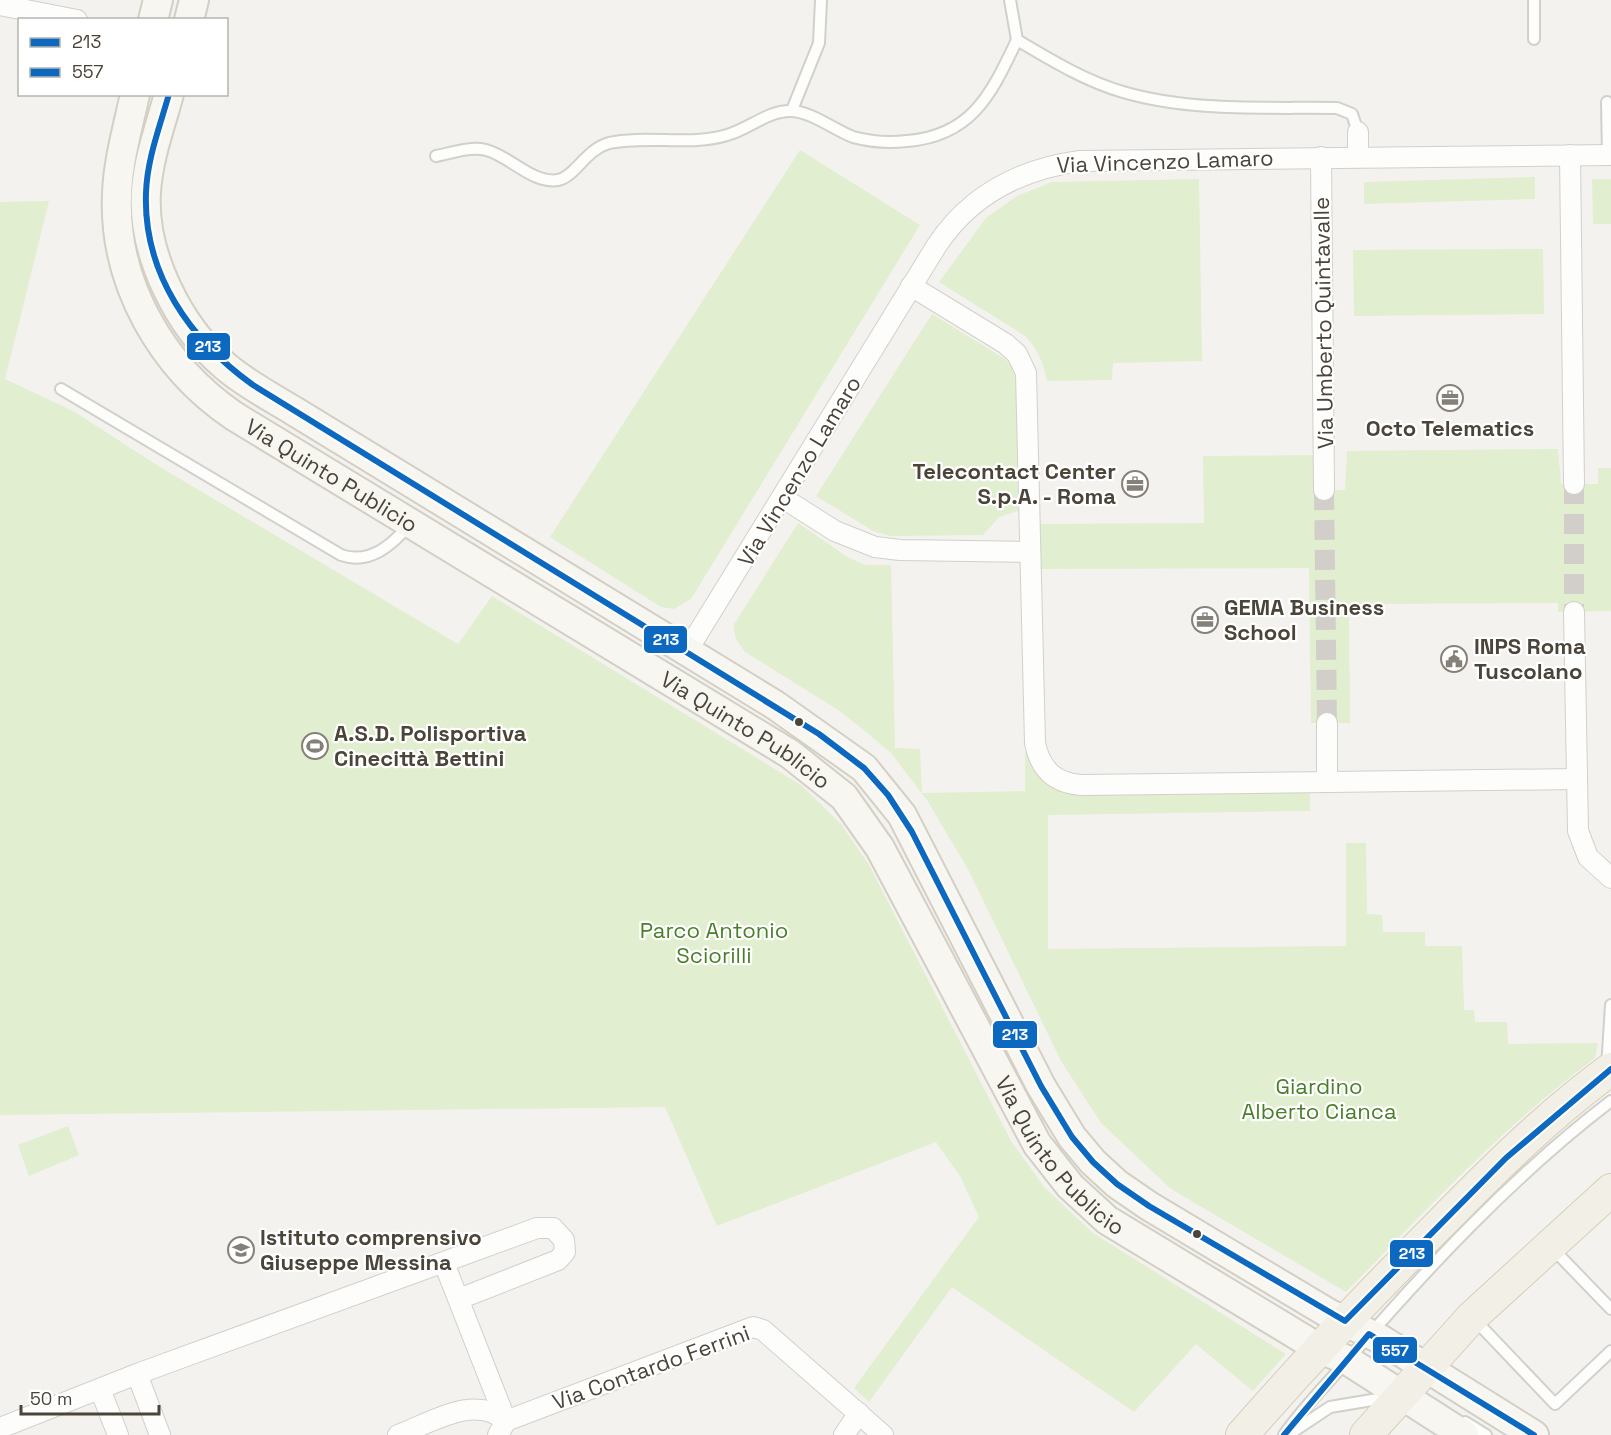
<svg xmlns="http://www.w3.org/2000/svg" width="1611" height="1435" viewBox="0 0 1611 1435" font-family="'Space Grotesk',sans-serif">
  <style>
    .green { fill: #e1eecf }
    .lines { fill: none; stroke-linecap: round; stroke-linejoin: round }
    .street-tunnel { stroke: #d2cfca; stroke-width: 20; stroke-dasharray: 20 10; stroke-linecap: butt }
    .lane-casing { stroke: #d2d0cb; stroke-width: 14 }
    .street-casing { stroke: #d2d0cb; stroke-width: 22 }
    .secondary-casing { stroke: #d3cfc5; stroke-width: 32 }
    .primary-casing { stroke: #d6cebb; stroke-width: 34 }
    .lane { stroke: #fdfdfc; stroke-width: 10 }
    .street { stroke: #fdfdfc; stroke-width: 20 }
    .secondary { stroke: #f7f6f1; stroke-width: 28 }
    .primary { stroke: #f2efe6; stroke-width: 32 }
    .bus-1-casing { stroke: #fff; stroke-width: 10 }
    .bus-2-casing { stroke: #fff; stroke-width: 10 }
    .bus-1 { stroke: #0c69bf; stroke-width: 6 }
    .bus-2 { stroke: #0c69bf; stroke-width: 6 }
    .bus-dot { fill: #4b4439; stroke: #fff; stroke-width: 2 }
    .labels { text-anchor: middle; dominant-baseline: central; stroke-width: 4.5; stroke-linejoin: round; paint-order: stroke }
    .street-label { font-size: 22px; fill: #4b4439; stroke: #fff }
    .poi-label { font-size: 22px; font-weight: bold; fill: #4b4439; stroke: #fff; text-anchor: start }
    .park-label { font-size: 22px; fill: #4a7f2a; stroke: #fff }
    .line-badge { stroke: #fff; stroke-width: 2 }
    .badge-label { font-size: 16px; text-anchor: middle; font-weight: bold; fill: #fff }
  </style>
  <rect width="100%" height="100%" fill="#f4f2ee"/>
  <g class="green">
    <path d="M800 150 920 225 691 599 674 609 661 607 550 537Z"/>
    <path d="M1535 177V199L1364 204V182Z"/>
    <path d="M1199 179 1202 361 1113 363 1112 380 1047 381C1043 362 1038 349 1025 336L939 282 986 218 1017 196 1052 182Z"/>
    <path d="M1592 179H1611V224H1593Z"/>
    <path d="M49 201 5 379 75 412 155 464 458 644 492 596 801 785 841 824 869 865 1011 1141 1045 1188 1093 1233 1286 1354 1253 1391 1196 1344 1134 1412 952 1287 869 1402 854 1388 979 1217 960 1176 936 1142 717 1226 665 1107 0 1115V202Z"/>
    <path d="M1543 249 1544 314 1354 316 1353 250Z"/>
    <path d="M932 314 1005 359 1011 366 1016 380 1018 511 999 517 983 535 890 536 873 531 816 496Z"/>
    <path d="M1558 449 1561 484H1598V468H1611V611L1558 612V603L1349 604 1350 723H1311L1309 568 1041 569V524L1204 523 1203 456 1314 455V490H1345L1347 451Z"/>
    <path d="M798 523 849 558 866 565H891L895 748 920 749 922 793 1025 791V750L1038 773 1067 793H1310V811L1048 815V949L1346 946V843H1366L1367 914 1382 915 1383 932H1425V946H1462L1464 1010H1474L1475 1022H1507L1508 1044 1598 1043 1595 1058C1504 1125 1425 1211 1346 1292L1171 1189 1101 1123 1061 1061 969 871 927 800 891 753 865 731 838 710 745 652 736 639 733 626Z"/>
    <path d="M68 1126 79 1155 29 1176 18 1145Z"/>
  </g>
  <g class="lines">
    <g class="street-tunnel">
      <path d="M1574 484V612"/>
      <path d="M1324 490 1327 723"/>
    </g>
    <defs>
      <g id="lane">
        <path d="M1010 0 1017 40C1051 60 1085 81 1123 92 1191 112 1267 107 1337 108L1352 114 1358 132"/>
        <path d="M1534 0V39"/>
        <path d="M1607 102 1608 155"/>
        <path d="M792 110 819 43 821 0"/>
        <path d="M436 156C452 153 470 146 486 150 510 156 532 184 558 180 575 177 585 150 609 143 646 135 692 146 727 135 749 129 767 111 790 111 811 111 834 130 853 137 871 142 889 143 907 141 973 136 992 92 1017 40"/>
        <path d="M61 389 341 555C370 565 392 545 410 524"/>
        <path d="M1607 1068 1611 1005"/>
        <path d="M1553 1249 1611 1309"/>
        <path d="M1474 1319 1555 1404 1611 1351"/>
        <path d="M1465 1422 1486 1435"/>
        <path d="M1291 1433 1330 1407 1390 1397"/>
        <path d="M1284 1435C1302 1409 1325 1386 1346 1362 1426 1269 1513 1176 1611 1101"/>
      </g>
      <g id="street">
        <path d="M0 5 77 20"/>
        <path d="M1570 155 1574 484"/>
        <path d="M1358 156V132"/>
        <path d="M1321 157 1324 490"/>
        <path d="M911 286 1006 344 1017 354 1026 373 1035 743C1040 769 1055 783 1081 785L1576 779"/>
        <path d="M783 498 835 531 875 547 900 550 1030 552"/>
        <path d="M1574 612 1578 831 1588 857 1611 878"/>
        <path d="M687 651 937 245C971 194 1021 169 1080 161L1611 155"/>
        <path d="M1327 723V782"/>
        <path d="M444 1263 506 1421"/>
        <path d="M137 1374 160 1435"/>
        <path d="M100 1389 118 1435"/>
        <path d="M0 1428 137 1374 537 1228H553L564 1240 565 1252 558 1260 459 1299"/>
        <path d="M398 1435C431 1423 475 1393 506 1421"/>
        <path d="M498 1435 506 1421 753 1327 763 1330 883 1435"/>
        <path d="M844 1435 859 1413"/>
      </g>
      <g id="secondary">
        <path d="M153 20 158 0"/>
        <path d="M189 20 194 0"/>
        <path id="s1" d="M135 94C128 127 118 161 117 194 113 283 162 367 234 416L790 754 844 797 880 848 1037 1144 1070 1186 1107 1220 1320 1349 1347 1360 1464 1435"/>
        <path d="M169 94C160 127 148 159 146 192 142 254 179 327 225 366 246 384 271 397 294 411L775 705 864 768 902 815 1041 1086 1072 1137 1093 1162 1117 1184 1149 1206 1328 1313 1382 1340 1534 1435"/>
      </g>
      <g id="primary">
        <path d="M1242 1435C1305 1363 1371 1293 1439 1225 1494 1169 1548 1115 1611 1069"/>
        <path d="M1366 1435 1472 1317 1611 1190"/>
      </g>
    </defs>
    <use href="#lane" class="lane-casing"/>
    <use href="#street" class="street-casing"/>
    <use href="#secondary" class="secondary-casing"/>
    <use href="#primary" class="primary-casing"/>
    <use href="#lane" class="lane"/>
    <use href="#street" class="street"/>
    <use href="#secondary" class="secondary"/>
    <use href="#primary" class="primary"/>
    <defs>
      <path id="bus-1" d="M169 94C160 126 147 159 146 193 143 273 190 340 253 385L819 734 864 768 888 795 912 832 1041 1086 1072 1137 1093 1162 1117 1184 1149 1206 1345 1321 1506 1158 1611 1069"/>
      <path id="bus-2" d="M1284 1435 1369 1334 1534 1435"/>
    </defs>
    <use href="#bus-1" class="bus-1-casing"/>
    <use href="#bus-2" class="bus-2-casing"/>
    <use href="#bus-1" class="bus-1"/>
    <use href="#bus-2" class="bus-2"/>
  </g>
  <defs>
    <symbol id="office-ring" viewBox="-11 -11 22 22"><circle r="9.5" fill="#fff" stroke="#868178" stroke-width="1.5"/><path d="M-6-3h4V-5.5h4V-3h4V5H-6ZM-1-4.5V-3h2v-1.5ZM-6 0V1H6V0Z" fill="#868178"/></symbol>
    <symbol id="civic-ring" viewBox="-11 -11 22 22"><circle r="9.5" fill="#fff" stroke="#868178" stroke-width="1.5"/><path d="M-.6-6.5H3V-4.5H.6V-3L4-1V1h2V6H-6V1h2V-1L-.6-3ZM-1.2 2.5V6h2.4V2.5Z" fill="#868178"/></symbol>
    <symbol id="stadium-ring" viewBox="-11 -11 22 22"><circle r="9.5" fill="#fff" stroke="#868178" stroke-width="1.5"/><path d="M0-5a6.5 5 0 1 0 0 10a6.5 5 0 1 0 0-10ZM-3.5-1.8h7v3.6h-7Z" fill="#868178"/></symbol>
    <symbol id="school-ring" viewBox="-11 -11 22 22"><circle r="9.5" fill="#fff" stroke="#868178" stroke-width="1.5"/><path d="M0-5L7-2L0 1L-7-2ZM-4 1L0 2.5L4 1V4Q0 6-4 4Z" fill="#868178"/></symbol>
  </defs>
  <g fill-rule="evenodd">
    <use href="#office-ring" x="1435" y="383" width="30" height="30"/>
    <use href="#office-ring" x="1120" y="469" width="30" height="30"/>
    <use href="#office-ring" x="1190" y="605" width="30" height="30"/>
    <use href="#civic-ring" x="1439" y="644" width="30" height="30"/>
    <use href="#stadium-ring" x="300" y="731" width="30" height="30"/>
    <use href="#school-ring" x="226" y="1235" width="30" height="30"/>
  </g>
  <g class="bus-dot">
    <circle cx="799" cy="722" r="5"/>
    <circle cx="1197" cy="1234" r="5"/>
  </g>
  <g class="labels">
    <g class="street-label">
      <text transform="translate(1165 161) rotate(-2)">Via Vincenzo Lamaro</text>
      <text transform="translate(1323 323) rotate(-91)">Via Umberto Quintavalle</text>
      <text transform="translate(799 471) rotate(-59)">Via Vincenzo Lamaro</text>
      <text stroke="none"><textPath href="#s1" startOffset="478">Via Quinto Publicio</textPath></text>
      <text stroke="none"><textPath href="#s1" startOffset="964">Via Quinto Publicio</textPath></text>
      <text stroke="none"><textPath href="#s1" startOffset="1504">Via Quinto Publicio</textPath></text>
      <text transform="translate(651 1367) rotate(-20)">Via Contardo Ferrini</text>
    </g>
    <g class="poi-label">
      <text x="1450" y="428" text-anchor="middle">Octo Telematics</text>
      <text x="1116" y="471" text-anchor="end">Telecontact Center<tspan x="1116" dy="25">S.p.A. - Roma</tspan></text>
      <text x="1224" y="607">GEMA Business<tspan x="1224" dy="25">School</tspan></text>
      <text x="1474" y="646">INPS Roma<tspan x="1474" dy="25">Tuscolano</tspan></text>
      <text x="334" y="733">A.S.D. Polisportiva<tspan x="334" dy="25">Cinecittà Bettini</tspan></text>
      <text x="260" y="1237">Istituto comprensivo<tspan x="260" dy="25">Giuseppe Messina</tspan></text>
    </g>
    <g class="park-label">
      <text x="714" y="930">Parco Antonio<tspan x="714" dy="25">Sciorilli</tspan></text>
      <text x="1319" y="1086">Giardino<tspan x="1319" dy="25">Alberto Cianca</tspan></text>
    </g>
  </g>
  <g class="line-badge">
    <rect x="186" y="332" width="45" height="29" rx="6" fill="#0c69bf"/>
    <rect x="643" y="625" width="45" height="29" rx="6" fill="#0c69bf"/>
    <rect x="992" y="1020" width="46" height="29" rx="6" fill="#0c69bf"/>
    <rect x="1389" y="1239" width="45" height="29" rx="6" fill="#0c69bf"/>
    <rect x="1372" y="1336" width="46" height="28" rx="6" fill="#0c69bf"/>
  </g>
  <g class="badge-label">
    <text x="208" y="352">213</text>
    <text x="666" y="645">213</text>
    <text x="1015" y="1040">213</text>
    <text x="1412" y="1259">213</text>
    <text x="1395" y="1356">557</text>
  </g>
  <rect x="18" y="18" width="210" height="78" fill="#ffffff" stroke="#b7b4b0" stroke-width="1.5"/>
  <rect x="30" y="38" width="30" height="9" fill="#0c69bf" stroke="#b7b4b0" stroke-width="1.5"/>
  <text x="72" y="48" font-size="18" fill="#4b4439">213</text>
  <rect x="30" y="68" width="30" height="9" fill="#0c69bf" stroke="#b7b4b0" stroke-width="1.5"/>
  <text x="72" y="78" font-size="18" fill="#4b4439">557</text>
  <path d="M21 1405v9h138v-9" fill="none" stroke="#4b4439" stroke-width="3"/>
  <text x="30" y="1405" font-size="18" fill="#4b4439" stroke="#ffffff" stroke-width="4.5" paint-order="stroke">50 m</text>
</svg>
